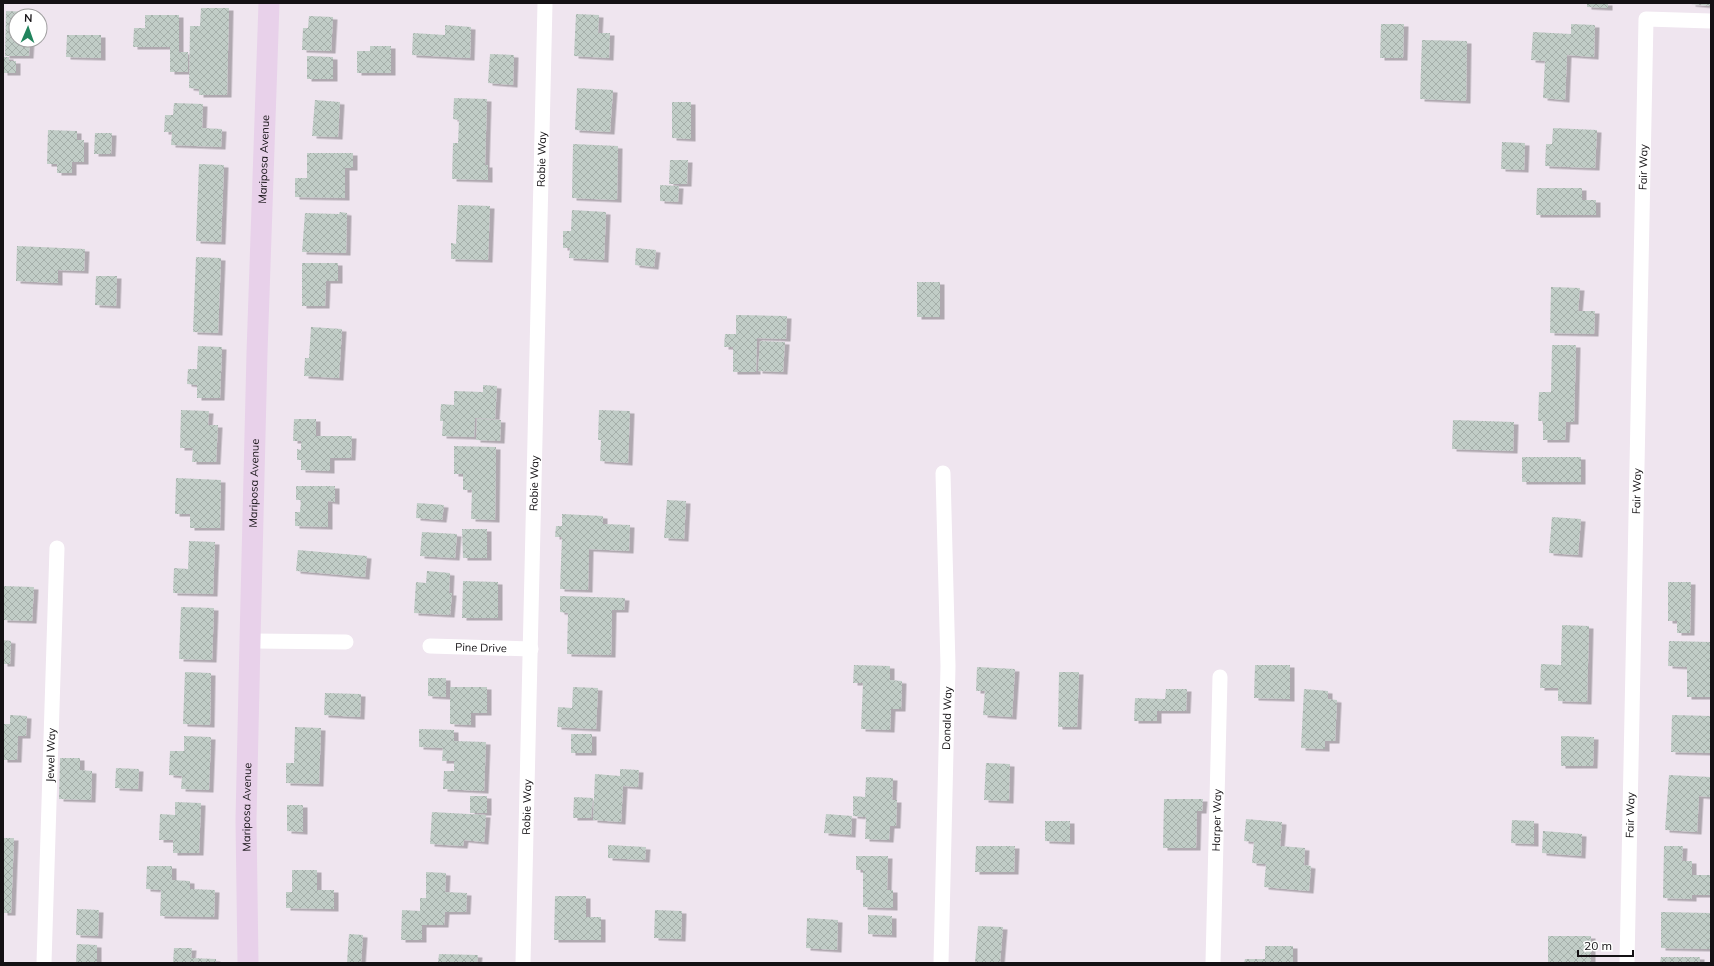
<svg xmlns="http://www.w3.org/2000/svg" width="1714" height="966" viewBox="0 0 1714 966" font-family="Mulish,sans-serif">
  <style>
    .building { fill: url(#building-cross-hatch); filter: url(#shadow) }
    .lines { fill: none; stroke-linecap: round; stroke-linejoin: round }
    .street { stroke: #fff; stroke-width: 15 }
    .secondary { stroke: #e8d1ea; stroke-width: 21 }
    .labels { text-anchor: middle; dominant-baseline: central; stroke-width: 3; stroke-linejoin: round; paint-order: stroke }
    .street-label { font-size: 11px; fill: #141114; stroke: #fff }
  </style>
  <defs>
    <pattern id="building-cross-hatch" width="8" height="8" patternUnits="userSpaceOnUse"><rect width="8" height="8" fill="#c1cdc7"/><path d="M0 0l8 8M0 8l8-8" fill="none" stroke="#a5afaa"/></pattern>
    <filter id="shadow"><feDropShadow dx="4.5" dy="2.5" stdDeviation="0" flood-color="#0004"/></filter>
  </defs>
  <rect width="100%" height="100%" fill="#efe5ef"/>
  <g class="building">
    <path d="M1587 3H1608V8L1587 7Z"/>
    <path d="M1691 3H1711V6L1691 4Z"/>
    <path d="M201 8H229L227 95H199V89L189 88 190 26H200Z"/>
    <path d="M6 11 31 12V16H16V40H30L29 56H5Z"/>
    <path d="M576 14 599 15 598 33H610L609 58 574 56Z"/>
    <path d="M145 15H179V52H188V72H170V47H133L134 28H145Z"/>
    <path d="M309 16 333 17 331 51 302 50 303 28H308Z"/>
    <path d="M1381 24H1404L1403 58H1380Z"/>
    <path d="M1571 24 1595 25 1594 57 1567 55 1565 100 1543 98 1545 61 1531 60 1533 32 1571 34Z"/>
    <path d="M445 25 471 27 470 58 412 55 413 33 445 35Z"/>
    <path d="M67 35H101V58L66 57Z"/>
    <path d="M1422 40 1467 41 1466 101 1420 99Z"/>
    <path d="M370 46H391V73H357V51H370Z"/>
    <path d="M490 54 514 55 513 85 488 83Z"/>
    <path d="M307 56 333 57V79H307Z"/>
    <path d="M3 57H9V61H16V73H3Z"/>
    <path d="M577 88 613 90 610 132 575 130Z"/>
    <path d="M454 98 487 99 485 165H488V180L452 179 453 143H458L459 120 453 119Z"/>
    <path d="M315 100 340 102 338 137 312 136Z"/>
    <path d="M672 102H691V139L672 138Z"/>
    <path d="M174 103 203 104 202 128 222 129 221 147 171 145 172 132H164L165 115H173Z"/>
    <path d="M1553 128 1597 130 1595 168 1545 166 1546 144H1552Z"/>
    <path d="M48 130 77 131V140H84V162H72V173H57V164H47Z"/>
    <path d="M95 133H112L111 154H94Z"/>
    <path d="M1502 142 1525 143 1524 170 1501 169Z"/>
    <path d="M573 144 618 146 617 200 572 198Z"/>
    <path d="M307 153H353V168H345V198L295 197V178H307Z"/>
    <path d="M670 160H688L687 184H669Z"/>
    <path d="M199 164 224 165 221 242 196 241Z"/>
    <path d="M660 185 679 186 678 202 660 201Z"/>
    <path d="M1537 188H1582V200H1596V215H1536Z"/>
    <path d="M458 205 490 206 488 260 451 259V243L456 244Z"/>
    <path d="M572 210 606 212 604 260 569 258 570 248H563V231H571Z"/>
    <path d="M340 212 347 213 346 253 302 252 305 213 339 214Z"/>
    <path d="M17 246 85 249 84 271 58 270V283L16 281Z"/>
    <path d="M636 248 656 250 654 267 635 265Z"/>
    <path d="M196 257 221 258 218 333 193 332Z"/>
    <path d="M302 263H338V281H326L325 306H302Z"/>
    <path d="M96 276H117L116 306 95 305Z"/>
    <rect x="917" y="282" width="23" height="35"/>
    <path d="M1551 287 1580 288 1578 311H1595L1594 334 1550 333Z"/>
    <path d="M736 315 787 316 786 339 757 338 756 372H733V347H724L725 334H736Z"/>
    <path d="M311 327 342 329 339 378 304 376 305 358H309Z"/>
    <path d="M760 341 785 342 783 372 758 371Z"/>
    <path d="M1552 345H1576L1574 422H1566L1565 440H1543V421H1538L1539 392H1551Z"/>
    <path d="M198 346 222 347 220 398H197V385L187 384 188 369H197Z"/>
    <path d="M483 385 497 386 495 419 475 418 474 437 442 436 443 421H440L441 404 454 405V391L483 392Z"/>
    <path d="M181 410 209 411 208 425H218L216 462H192L193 448H180Z"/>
    <path d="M599 410 630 411 628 463 600 461 601 440H598Z"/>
    <path d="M294 419H316V436H352L351 458H330V471L301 470V460H297V449L301 450V441H293Z"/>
    <path d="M477 419 501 420 500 441 476 440Z"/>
    <path d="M1453 420 1514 422 1513 451 1452 449Z"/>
    <path d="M454 446 496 447 495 520 471 519 472 490H463V474H454Z"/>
    <rect x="1522" y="457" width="59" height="25"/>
    <path d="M176 478 221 480 220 528H190V514H175Z"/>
    <path d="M296 486H335V502L328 501V527L295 526V512H300L301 500H296Z"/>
    <path d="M667 500 686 501 684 539 664 538Z"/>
    <path d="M417 503 444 505 442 520 416 518Z"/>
    <path d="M562 514 603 516V524L630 525 629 551 589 549 588 590 560 589 562 537H555L556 526H562Z"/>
    <path d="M1552 517 1581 519 1578 555 1549 553Z"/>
    <path d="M462 529H487V558H463Z"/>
    <path d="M422 532 457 534 455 558 420 556Z"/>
    <path d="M189 541 215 542 213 594 173 593 174 568 188 569Z"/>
    <path d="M298 550 367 556 365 577 296 571Z"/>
    <path d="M427 571 450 573 449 593H452L450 615 414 613 416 582 426 583Z"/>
    <path d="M463 581 498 582V618H462Z"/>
    <path d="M1668 582H1691L1690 633H1677V621H1668Z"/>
    <path d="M3 586 34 587 32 621 3 620Z"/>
    <path d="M560 596 625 598 624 610H612L611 655 567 654 568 613 560 612Z"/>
    <path d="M181 607 214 608 212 660 179 659Z"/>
    <path d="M1562 625 1589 626 1587 702 1558 701V688H1540L1541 664 1561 665Z"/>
    <path d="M3 640 11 641 10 664H3Z"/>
    <path d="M1669 641 1711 642V697H1687V667L1668 666Z"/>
    <path d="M854 665 890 666V680L902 681 901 709H891L890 730 861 729 863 683H853Z"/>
    <path d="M1255 665H1290V699L1254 698Z"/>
    <path d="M977 667 1015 669 1012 717 983 715 985 691H976Z"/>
    <path d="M185 672 211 673 210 725 183 724Z"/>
    <path d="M1059 672H1079L1077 727H1058Z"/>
    <path d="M428 678H446V697L428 696Z"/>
    <path d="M450 687H487V713H471V725L450 724Z"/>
    <path d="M573 687 598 688 596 729 557 727 558 707 572 708Z"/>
    <path d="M1166 689H1187L1186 711H1157V721H1134L1135 698 1165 699Z"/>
    <path d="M1304 689 1328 691V699L1337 700 1335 741H1325V749L1301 748Z"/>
    <path d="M325 693 361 694 360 717 324 715Z"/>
    <path d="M10 715 27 716 26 736H18L17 760H3V724H10Z"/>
    <path d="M1672 715 1711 716V753L1671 752Z"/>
    <path d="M295 727 321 728 319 784 286 783V763H294Z"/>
    <path d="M419 729 454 730V741L486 742 484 791 443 789 444 771H454V761H442L443 748 419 747Z"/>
    <rect x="571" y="734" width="21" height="19"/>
    <path d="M184 736 211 737 209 790 181 789 182 776 169 775 170 751H184Z"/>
    <path d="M1561 736 1594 737 1593 766H1561Z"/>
    <path d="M60 758H80V770L92 771 91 800 59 799Z"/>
    <path d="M986 763 1010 764 1009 801 984 800Z"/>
    <path d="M116 768 139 769 138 789 115 788Z"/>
    <path d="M620 769 639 770 638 787 623 786 621 822 593 820 595 774 620 776Z"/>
    <path d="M1669 775 1711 777V797L1699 796 1697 832 1665 830Z"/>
    <path d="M866 777 893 778 892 800H897L896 826H890L889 840 865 839 866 817 853 816V796L865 797Z"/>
    <rect x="470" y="796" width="17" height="17"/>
    <path d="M574 797 593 798 591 818H573Z"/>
    <path d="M1164 799H1203L1202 811H1197L1196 848H1163Z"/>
    <path d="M175 802 201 803 199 853H173V840H159L160 814 175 815Z"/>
    <path d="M287 805H303V832L287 831Z"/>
    <path d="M432 812 486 815 484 842 464 840 463 846 430 844Z"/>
    <path d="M826 814 852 816 851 835 824 833Z"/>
    <path d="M1246 819 1282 822 1280 846 1305 848 1304 865 1311 866 1309 891 1264 887 1266 864 1252 863 1254 842 1244 841Z"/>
    <path d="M1512 820 1534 821V844L1511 843Z"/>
    <path d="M1045 821H1070V842L1045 841Z"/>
    <path d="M1543 831 1582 834 1581 856 1542 853Z"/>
    <path d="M3 838H14L11 913H3Z"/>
    <path d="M608 845 646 847 645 860 608 858Z"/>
    <path d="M976 846H1015L1014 872H975Z"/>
    <path d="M1664 846H1683L1682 861H1692V875H1711V895H1692V899L1663 898Z"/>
    <path d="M856 856H888L887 890H893V908L863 907V870H856Z"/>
    <path d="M147 866H172V880L190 881V889L215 890 214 917 160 916 161 890 146 889Z"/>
    <path d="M292 870H317V890H334V909L286 908V892H292Z"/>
    <path d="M426 872 446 873 445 892 467 893 466 912H445L444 925H422V940H401L402 910 420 911V898H426Z"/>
    <path d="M555 896H586V917H601V940H554Z"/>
    <path d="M77 909 99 910 98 936 76 935Z"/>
    <path d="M655 910 682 911 681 939 654 938Z"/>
    <path d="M1661 912 1711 913V949L1661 948Z"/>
    <path d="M868 915 892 916V935L868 934Z"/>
    <path d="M807 918 838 920 837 950 806 948Z"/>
    <path d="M978 926 1003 927 1000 963H975Z"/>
    <path d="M349 934 363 935 361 963H347Z"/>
    <rect x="1548" y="936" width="43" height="26"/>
    <path d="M77 944 97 945V963H76Z"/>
    <path d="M1265 946H1293V963H1244L1245 959H1265Z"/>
    <path d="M174 948H192L191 958 216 959V963H173Z"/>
    <path d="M439 954 478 955 477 963H438Z"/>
    <path d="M1661 957H1700V963H1660Z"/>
  </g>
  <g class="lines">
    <g class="street">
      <path d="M250 641 346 642"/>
      <path id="s1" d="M430 646 531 649"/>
      <path id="s2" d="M44 963 57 548"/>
      <path id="s3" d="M523 963 545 3"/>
      <path id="s4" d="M941 963 948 666 943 473"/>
      <path id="s5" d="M1213 963 1220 677"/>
      <path id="s6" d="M1627 963 1646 19 1711 21"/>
    </g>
    <path class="secondary" id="s7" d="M248 963 246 820 250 641 257 353 269 3"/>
  </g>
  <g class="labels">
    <g class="street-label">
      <text stroke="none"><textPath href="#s7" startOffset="804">Mariposa Avenue</textPath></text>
      <text stroke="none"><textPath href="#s3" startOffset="804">Robie Way</textPath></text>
      <text stroke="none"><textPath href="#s6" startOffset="796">Fair Way</textPath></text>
      <text stroke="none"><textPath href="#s7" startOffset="480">Mariposa Avenue</textPath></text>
      <text stroke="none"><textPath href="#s3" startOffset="480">Robie Way</textPath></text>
      <text stroke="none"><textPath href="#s6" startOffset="472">Fair Way</textPath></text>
      <text stroke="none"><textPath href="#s1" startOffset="51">Pine Drive</textPath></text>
      <text stroke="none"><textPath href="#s4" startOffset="245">Donald Way</textPath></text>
      <text stroke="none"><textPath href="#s2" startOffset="208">Jewel Way</textPath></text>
      <text stroke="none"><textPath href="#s7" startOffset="156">Mariposa Avenue</textPath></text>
      <text stroke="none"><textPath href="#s3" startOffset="156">Robie Way</textPath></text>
      <text stroke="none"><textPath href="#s6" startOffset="148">Fair Way</textPath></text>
      <text stroke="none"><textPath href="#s5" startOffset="143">Harper Way</textPath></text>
    </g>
  </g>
  <rect width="1714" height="966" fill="none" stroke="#141114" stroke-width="8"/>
  <g transform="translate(28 28) rotate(2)"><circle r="19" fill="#ffffff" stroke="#a1a0a1"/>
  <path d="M0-3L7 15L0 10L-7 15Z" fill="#21845d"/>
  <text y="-6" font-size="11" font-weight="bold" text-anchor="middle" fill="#141114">N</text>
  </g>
  <path d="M1578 950v6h55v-6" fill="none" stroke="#141114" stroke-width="2"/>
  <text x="1584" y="950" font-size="12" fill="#141114" stroke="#ffffff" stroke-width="3" paint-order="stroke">20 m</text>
</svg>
